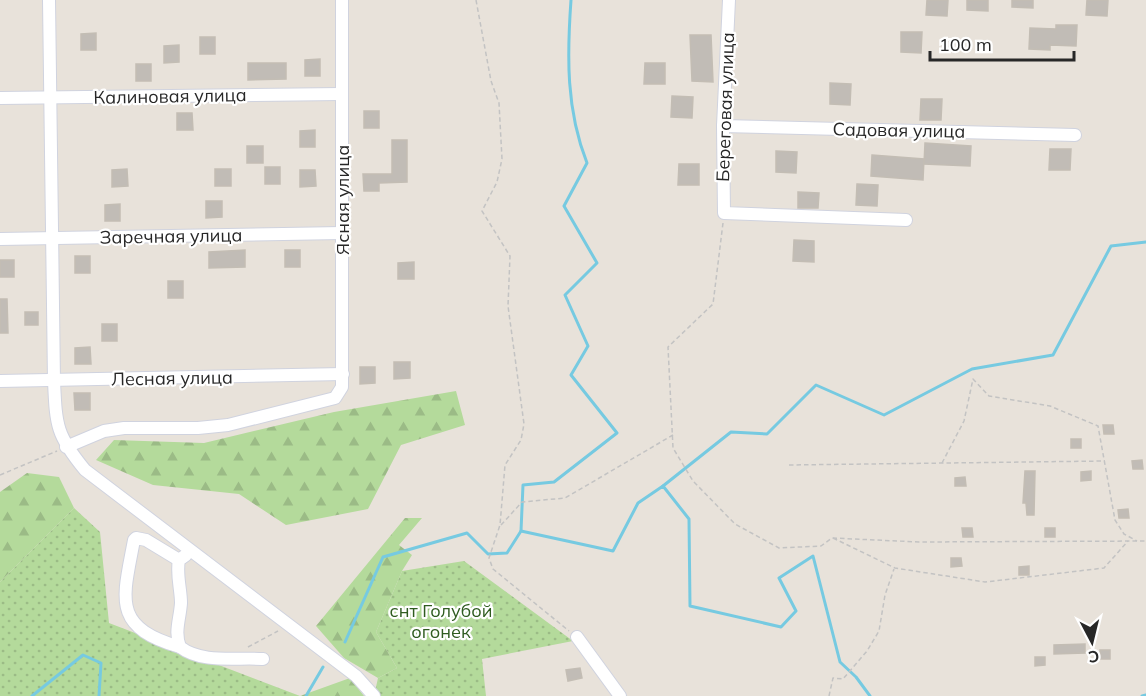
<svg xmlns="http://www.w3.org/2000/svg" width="1146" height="696" viewBox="0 0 1146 696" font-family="Mulish,sans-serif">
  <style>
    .grass { fill: url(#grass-dots) }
    .forest { fill: url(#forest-firs) }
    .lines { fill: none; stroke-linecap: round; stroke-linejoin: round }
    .stream { stroke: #76cae1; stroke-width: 3 }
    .building { fill: #c1bcb6; stroke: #c3bdb4; stroke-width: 1.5 }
    .minor-casing { stroke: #d0d3df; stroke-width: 14 }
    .path { stroke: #c3c3c3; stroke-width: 1.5; stroke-dasharray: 4.5 3; stroke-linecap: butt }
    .minor { stroke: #fff; stroke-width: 12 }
    .labels { text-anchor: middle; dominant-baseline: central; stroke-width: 4.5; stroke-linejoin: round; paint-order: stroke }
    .street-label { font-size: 18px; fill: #272727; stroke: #fff }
    .park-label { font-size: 18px; fill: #2f5c20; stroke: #fff }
  </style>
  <defs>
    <pattern id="grass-dots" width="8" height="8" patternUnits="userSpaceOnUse" patternTransform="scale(1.5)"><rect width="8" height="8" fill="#b4da9b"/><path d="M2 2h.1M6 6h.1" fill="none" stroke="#9bbb86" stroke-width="1.8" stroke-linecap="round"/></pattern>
    <pattern id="forest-firs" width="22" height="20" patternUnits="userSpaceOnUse" patternTransform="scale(1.5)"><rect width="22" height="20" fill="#b4da9b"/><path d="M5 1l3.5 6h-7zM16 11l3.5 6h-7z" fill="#9bbb86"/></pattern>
  </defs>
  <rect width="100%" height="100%" fill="#e8e2da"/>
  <g class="grass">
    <path d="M74 508 100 532 109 623 300 696H0V582Z"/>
    <path d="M464 561 573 641 482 659 486 696H374L378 678 397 668 376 632 402 571Z"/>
  </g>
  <g class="forest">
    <path d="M456 391 465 425 401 445 368 509 286 525 239 494 153 485 96 460 114 440 204 443 334 412Z"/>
    <path d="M27 473 59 477 74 508 0 582V492Z"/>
    <path d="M405 518H422L399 545 412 555 402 571 376 632 397 668 378 678 344 658 316 626Z"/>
    <path d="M350 678 364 696H300Z"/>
  </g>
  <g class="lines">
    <g class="stream">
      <path d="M663 486 731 432 767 434 816 385 884 415 972 369 1053 355 1111 246 1146 242"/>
      <path d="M521 531 523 485 554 482 617 433 571 375 588 346 565 295 597 263 564 206 587 163C566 110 567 56 571 0"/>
      <path d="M345 642 383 557 467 533 488 554 507 553 521 531 613 551 638 503 663 486 689 519 690 606 781 627 796 611 779 578 813 556 840 662 856 677 870 696"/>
      <path d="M32 696 83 655 101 663 99 696"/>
      <path d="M306 696 323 667"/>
      <path d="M1142 696 1146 695"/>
    </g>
  </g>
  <g class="building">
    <path d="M927 0H948L947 16 926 15Z"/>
    <path d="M967 0H988V11L967 10Z"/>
    <path d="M1012 0H1033V8L1012 7Z"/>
    <path d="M1087 0H1108L1107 16 1086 15Z"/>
    <path d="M1056 25H1077L1076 46 1050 45V50L1029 49 1030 28 1056 29Z"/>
    <path d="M901 32H922L921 53 901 52Z"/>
    <path d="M96 33V50H81V34Z"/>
    <path d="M690 35H711L713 82 692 81Z"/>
    <rect x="200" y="37" width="15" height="17"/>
    <path d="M179 45V62L164 63V46Z"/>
    <path d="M320 59V76H305V60Z"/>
    <path d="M248 63H286V79L248 80Z"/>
    <path d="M645 63H665V84H644Z"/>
    <rect x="136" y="64" width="15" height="17"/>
    <path d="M830 83 851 84 850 105 830 104Z"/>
    <path d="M672 96 693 97 692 118 671 117Z"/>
    <path d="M921 99H942L941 120H920Z"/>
    <rect x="364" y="111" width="15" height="17"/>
    <path d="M177 113H192L193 130H177Z"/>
    <path d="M315 130V147H300V131Z"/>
    <path d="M392 140H407V182L379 183V191H364L363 174H392Z"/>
    <path d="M925 143 971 146 970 166 924 164Z"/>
    <rect x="247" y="146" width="16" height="17"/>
    <path d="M1050 149H1071L1070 170H1049Z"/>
    <path d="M776 151 797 152 796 173 776 172Z"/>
    <path d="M872 155 924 159 923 180 871 176Z"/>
    <path d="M679 164H699V185H678Z"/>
    <rect x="265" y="167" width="15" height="17"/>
    <path d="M127 169 128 186 112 187V170Z"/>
    <rect x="215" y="169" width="16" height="17"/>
    <path d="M300 170H315L316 186 300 187Z"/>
    <path d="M857 184 878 185 877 206 856 205Z"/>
    <path d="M798 192 819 193 818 208H798Z"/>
    <path d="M206 201H222V217L206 218Z"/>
    <path d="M120 204V221H105V205Z"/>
    <path d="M794 240 814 241V262L793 261Z"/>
    <path d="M245 250V267L209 268V252Z"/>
    <rect x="285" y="250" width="15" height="17"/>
    <rect x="75" y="256" width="15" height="17"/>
    <rect x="0" y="260" width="14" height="17"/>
    <path d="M414 262V279H398V263Z"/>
    <rect x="168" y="281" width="15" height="17"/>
    <path d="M0 299H7L8 333H0Z"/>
    <rect x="25" y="312" width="13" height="13"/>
    <rect x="102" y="324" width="15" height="17"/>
    <path d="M90 347 91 364H75V348Z"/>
    <path d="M394 362H410V378L394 379Z"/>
    <path d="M360 367H375V383L360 384Z"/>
    <path d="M74 393H90V410H75Z"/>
    <path d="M1103 425H1113L1114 434H1104Z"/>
    <rect x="1071" y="439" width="10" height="9"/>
    <path d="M1142 460 1143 469H1133L1132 461Z"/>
    <path d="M1025 471H1035L1034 515H1027L1026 503H1023Z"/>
    <path d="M1091 471V480L1081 481V472Z"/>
    <path d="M965 477 966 486H955V478Z"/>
    <path d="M1128 509 1129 518H1119L1118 510Z"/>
    <path d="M962 528H972L973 537H963Z"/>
    <rect x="1045" y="528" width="10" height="9"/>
    <path d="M951 558H961L962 566 951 567Z"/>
    <path d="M1029 566V575H1019V567Z"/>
    <path d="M1085 644V653L1054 654V645Z"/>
    <rect x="1100" y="650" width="10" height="9"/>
    <path d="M1035 657H1045V665L1035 666Z"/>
    <path d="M580 668 582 678 568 681 566 670Z"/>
  </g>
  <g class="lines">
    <defs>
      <g id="minor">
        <path d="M49 0 54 381C56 425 56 435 85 470L356 676 374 696"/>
        <path d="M729 0 723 126 724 213 906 220"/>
        <path d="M0 98 341 94"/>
        <path d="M723 126 1075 135"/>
        <path d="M0 239 342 233"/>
        <path d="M0 381 343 374"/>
        <path d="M66 447 104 431 124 428H198L228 425 335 398 342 387V0"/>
        <path d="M186 555 179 560C176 574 181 589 181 603 180 619 174 632 180 647 202 664 237 657 263 659"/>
        <path d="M179 560 146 540 136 538 134 540C123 599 111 627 180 647"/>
        <path d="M577 637 620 696"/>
      </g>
    </defs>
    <use href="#minor" class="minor-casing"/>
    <g class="path">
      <path d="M476 0 491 81 499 103 502 159 497 182 482 211 510 256 508 306 524 424 521 440 505 465 500 525 489 558 493 569 569 631"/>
      <path d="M723 223 713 304 668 347 673 448 693 481 735 524 779 548 821 546 832 538 919 542 1146 541"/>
      <path d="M942 463 964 421 973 379 989 396 1050 406 1098 426 1115 520 1124 534 1137 541"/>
      <path d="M789 465 1105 461"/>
      <path d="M0 475 57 451"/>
      <path d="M501 525 522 502 565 498 673 435"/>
      <path d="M833 538 895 568 985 582 1104 568 1128 541"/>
      <path d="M248 647 278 631"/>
      <path d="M829 696 833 678 843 679 867 651 879 631 885 595 894 569"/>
    </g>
    <use href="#minor" class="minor"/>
  </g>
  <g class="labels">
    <g class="street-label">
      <text transform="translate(170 96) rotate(-1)">Калиновая улица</text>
      <text transform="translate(725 107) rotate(-88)">Береговая улица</text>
      <text transform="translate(899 130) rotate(1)">Садовая улица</text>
      <text transform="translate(342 200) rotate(-90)">Ясная улица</text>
      <text transform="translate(171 236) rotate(-1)">Заречная улица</text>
      <text transform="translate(172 378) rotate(-1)">Лесная улица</text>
    </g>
    <g class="park-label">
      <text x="441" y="610">снт Голубой<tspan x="441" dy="21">огонек</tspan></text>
    </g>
  </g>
  <g transform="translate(1092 642) rotate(173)" stroke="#ffffff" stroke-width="4.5" paint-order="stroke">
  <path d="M0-4.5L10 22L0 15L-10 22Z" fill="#272727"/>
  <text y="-9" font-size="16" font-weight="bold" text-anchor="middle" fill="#272727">С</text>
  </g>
  <path d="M930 51v9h144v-9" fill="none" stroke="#272727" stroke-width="3"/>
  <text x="939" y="51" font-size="18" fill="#272727" stroke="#ffffff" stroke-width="4.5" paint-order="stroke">100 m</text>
</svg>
